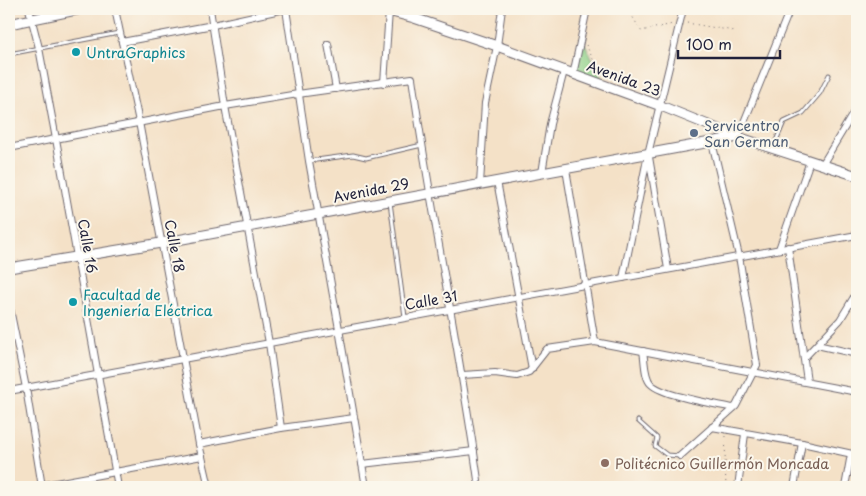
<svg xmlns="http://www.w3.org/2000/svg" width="866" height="496" viewBox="0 0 866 496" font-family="'Playpen Sans',sans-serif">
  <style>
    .green { fill: #8fd088; stroke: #587962 }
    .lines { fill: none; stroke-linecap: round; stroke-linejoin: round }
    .lane-casing { stroke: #6c656c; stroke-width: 5 }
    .street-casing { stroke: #6c656c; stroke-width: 8 }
    .secondary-casing { stroke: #6c656c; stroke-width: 11 }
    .path { stroke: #6c656c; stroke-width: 1; stroke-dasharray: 1 4; stroke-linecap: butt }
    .lane { stroke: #fff; stroke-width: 3 }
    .street { stroke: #fff; stroke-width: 6 }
    .secondary { stroke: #fff; stroke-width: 9 }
    .culture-dot { fill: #0f9aa8; stroke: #fbf7ec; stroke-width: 2 }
    .service-dot { fill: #5c6f8a; stroke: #fbf7ec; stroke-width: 2 }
    .education-dot { fill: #8d6e63; stroke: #fbf7ec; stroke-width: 2 }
    .labels { text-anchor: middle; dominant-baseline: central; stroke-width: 4; stroke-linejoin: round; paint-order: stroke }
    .culture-label { font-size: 14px; fill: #0d838f; stroke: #fbf7ec; text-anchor: start }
    .street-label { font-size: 14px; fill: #22223b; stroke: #fbf7ec }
    .service-label { font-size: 14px; fill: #4e5e75; stroke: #fbf7ec; text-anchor: start }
    .education-label { font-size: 14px; fill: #785e54; stroke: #fbf7ec; text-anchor: start }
  </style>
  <rect width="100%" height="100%" fill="#fbf7ec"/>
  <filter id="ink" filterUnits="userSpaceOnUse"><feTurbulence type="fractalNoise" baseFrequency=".02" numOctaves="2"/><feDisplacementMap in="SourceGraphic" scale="10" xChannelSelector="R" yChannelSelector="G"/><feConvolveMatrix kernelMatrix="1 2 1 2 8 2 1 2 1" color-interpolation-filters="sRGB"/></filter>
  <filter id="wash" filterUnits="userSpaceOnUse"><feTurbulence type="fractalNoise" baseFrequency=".0096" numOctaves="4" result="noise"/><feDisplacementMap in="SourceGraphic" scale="20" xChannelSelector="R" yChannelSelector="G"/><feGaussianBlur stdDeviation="1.12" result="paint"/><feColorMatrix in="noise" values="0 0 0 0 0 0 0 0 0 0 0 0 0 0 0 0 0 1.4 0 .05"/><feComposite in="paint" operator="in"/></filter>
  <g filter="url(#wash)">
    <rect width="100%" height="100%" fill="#f4e1c7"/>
    <path class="green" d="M584 42 605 83 575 73Z"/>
  </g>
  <g filter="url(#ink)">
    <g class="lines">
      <defs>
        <g id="lane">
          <path d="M855 44 857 39"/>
          <path d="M9 54 119 33"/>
          <path d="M773 148 784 122 803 113 820 93 829 75"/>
          <path d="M309 161 353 155 366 158 422 145"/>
          <path d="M390 202 405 317"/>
          <path d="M638 421 657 438 655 446 667 455 680 456"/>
        </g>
        <g id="street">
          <path d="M29 9 39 48 56 139 118 487"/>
          <path d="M115 9 139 122 199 444 209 487"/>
          <path d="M210 9 225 106 269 343 281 428"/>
          <path d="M286 9 309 161 339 329 366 487"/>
          <path d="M414 18 415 9"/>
          <path d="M122 42 213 25 285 9"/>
          <path d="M328 44 336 89"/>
          <path d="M573 75 587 9"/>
          <path d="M384 83 389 11"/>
          <path d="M738 137 790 9"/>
          <path d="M9 148 225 106 298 94 412 78C431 213 459 346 478 480"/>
          <path d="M649 157 668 269"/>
          <path d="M822 165 857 107"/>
          <path d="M566 169 595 342"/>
          <path d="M542 173 550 124 564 71"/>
          <path d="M497 181 532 369"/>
          <path d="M480 184 485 103 497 46 502 9"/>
          <path d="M788 247 807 381"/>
          <path d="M779 249 810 161"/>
          <path d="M623 278 648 154 683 9"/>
          <path d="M9 304 26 388 42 487"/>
          <path d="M817 345 857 354"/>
          <path d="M643 351C645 361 644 377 651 384 663 396 715 404 733 408"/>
          <path d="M804 358 840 320 857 292"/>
          <path d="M462 375 495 373 517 376 529 372 547 349 595 342 857 392"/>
          <path d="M9 391 857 235"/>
          <path d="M712 427 802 443 857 455"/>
          <path d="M199 444 281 428 354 418"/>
          <path d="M680 456 736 406 757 365 739 256 712 142"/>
          <path d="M362 464 474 451"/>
          <path d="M34 487 202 456"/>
          <path d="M738 487 745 434"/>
          <path d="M794 487 802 443"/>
          <path d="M845 487 851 454"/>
        </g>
        <g id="secondary">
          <path d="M381 9 414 18 497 46 661 106 738 137 857 176"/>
          <path d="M9 24 81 9"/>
          <path d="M9 268 161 243 738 137"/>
        </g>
      </defs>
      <use href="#lane" class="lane-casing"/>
      <use href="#street" class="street-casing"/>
      <use href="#secondary" class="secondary-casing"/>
      <g class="path">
        <path d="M628 9 641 31 673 24"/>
        <path d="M687 23 734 31"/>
        <path d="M586 45 601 75"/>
        <path d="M726 487 725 459 726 436"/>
      </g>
      <use href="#lane" class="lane"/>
      <use href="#street" class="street"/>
      <use href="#secondary" class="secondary"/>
    </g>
  </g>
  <g class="culture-dot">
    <circle cx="76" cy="52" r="5"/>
    <circle cx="73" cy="302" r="5"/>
  </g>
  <circle class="service-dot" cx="694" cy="133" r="5"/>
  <circle class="education-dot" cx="605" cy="463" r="5"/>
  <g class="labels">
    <g class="culture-label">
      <text x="86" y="52">UntraGraphics</text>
      <text x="83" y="294">Facultad de<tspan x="83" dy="16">Ingeniería Eléctrica</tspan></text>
    </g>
    <g class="street-label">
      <text transform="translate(624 78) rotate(20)">Avenida 23</text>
      <text transform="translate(371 190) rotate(-11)">Avenida 29</text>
      <text transform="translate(88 246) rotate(80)">Calle 16</text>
      <text transform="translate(175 246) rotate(79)">Calle 18</text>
      <text transform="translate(431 300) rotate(-10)">Calle 31</text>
    </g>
    <g class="service-label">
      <text x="704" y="125">Servicentro<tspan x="704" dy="16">San German</tspan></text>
    </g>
    <g class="education-label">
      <text x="615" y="463">Politécnico Guillermón Moncada</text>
    </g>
  </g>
  <rect width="866" height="496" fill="none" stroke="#fbf7ec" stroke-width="30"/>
  <path d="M678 50v8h102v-8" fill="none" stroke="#22223b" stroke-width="2.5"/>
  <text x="686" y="50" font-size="15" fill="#22223b" stroke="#fbf7ec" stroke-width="4" paint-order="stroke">100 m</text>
</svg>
